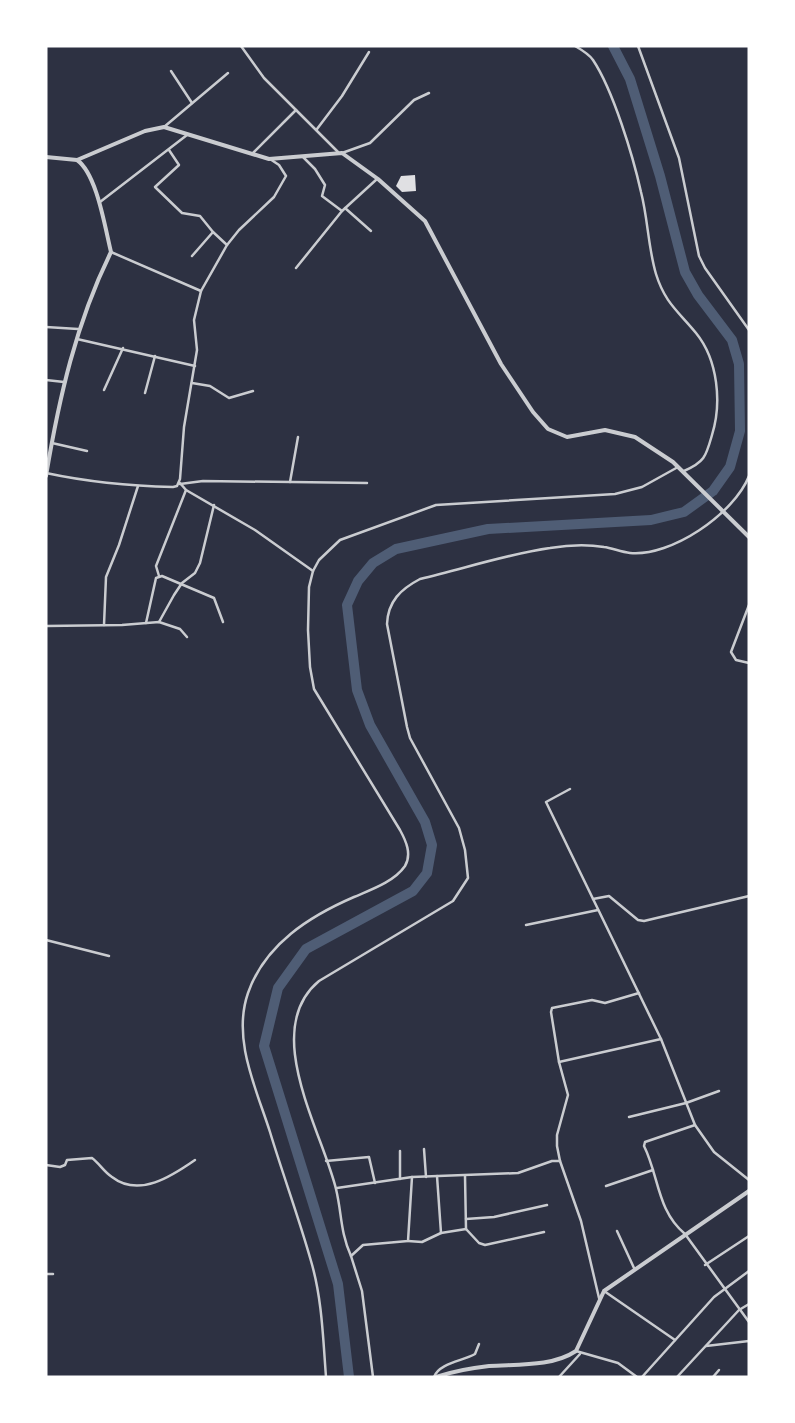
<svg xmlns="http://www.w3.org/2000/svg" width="795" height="1423" viewBox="0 0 795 1423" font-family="'Noto Sans',sans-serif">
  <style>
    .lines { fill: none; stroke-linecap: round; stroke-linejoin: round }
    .river { stroke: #4f5d75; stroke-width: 10 }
    .building { fill: #e0e0e3 }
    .minor { stroke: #caccd0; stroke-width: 2.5 }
    .tertiary { stroke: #caccd0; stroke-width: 4 }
  </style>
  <rect width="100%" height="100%" fill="#2d3142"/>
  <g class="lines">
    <path class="river" d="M349 1377 338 1284 264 1046 278 988 306 949 413 891 427 873 432 845 425 822 370 725 357 690 347 605 358 581 373 563 396 549 488 529 651 520 684 512 713 491 730 467 740 431 739 364 732 340 698 295 685 272 660 176 630 79 613 46"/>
  </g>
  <path class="building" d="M415 175 416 191 402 192 396 186 401 176Z"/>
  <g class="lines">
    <g class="minor">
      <path d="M241 46 264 78 338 152"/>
      <path d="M575 46C582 50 589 54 593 60 613 90 633 156 641 192 648 219 648 247 656 274 665 303 678 311 696 333 718 360 722 403 712 435 706 456 705 462 684 471"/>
      <path d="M638 46 679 158 699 256 705 268 749 330"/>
      <path d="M171 71 192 103"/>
      <path d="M164 127 228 73"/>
      <path d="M317 129 342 96 369 52"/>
      <path d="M169 150 179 165 155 187 182 213 200 216 213 232"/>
      <path d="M253 153 296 110"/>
      <path d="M342 153 370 143 414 100 429 93"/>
      <path d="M303 157 315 169 325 185 322 196 342 211"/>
      <path d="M100 202 187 135"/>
      <path d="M345 208 371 231"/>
      <path d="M111 252 201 291"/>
      <path d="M192 256 213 232 227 245"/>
      <path d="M296 268 342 211 377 179"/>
      <path d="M46 327 78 329"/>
      <path d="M77 339 195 366"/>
      <path d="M46 380 64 382"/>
      <path d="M192 383 210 386 229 398 253 391"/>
      <path d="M104 390 123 348"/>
      <path d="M145 393 155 356"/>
      <path d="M52 443 87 451"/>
      <path d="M46 473C88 482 130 486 173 487L177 486 180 479 184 427 197 350 194 320 201 291 227 245 239 230 274 197 286 176 279 165 270 159"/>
      <path d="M290 482 298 437"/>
      <path d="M180 484 203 481 367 483"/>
      <path d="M186 490 255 530 313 571"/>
      <path d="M159 576 156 566 186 490 180 483"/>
      <path d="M749 605 731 652 736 660 749 663"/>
      <path d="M159 622 174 595 182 583 195 573 200 563 214 505"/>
      <path d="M146 623 156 578 162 576 214 598 223 622"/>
      <path d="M104 625 106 577 119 545 138 486"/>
      <path d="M46 626 122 625 159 622 180 629 187 637"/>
      <path d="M570 789 546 802 661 1039 695 1125 714 1152 749 1180"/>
      <path d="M593 899 609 896 638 920 644 921 749 896"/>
      <path d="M526 925 598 910"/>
      <path d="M46 940 109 956"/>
      <path d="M559 1062 661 1039"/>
      <path d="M629 1117 686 1103 719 1091"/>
      <path d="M695 1125 645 1142 644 1146C659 1176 657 1211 685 1234L749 1322"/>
      <path d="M424 1149 426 1177"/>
      <path d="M400 1151V1179"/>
      <path d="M326 1161 369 1157 375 1183"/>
      <path d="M46 1165 60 1167 65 1165 67 1160 92 1158C99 1163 104 1172 112 1177 139 1198 172 1176 195 1160"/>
      <path d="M437 1176 441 1233"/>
      <path d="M465 1176 466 1229"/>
      <path d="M412 1177 408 1241 363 1245 351 1256C340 1231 342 1214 336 1189 322 1131 260 1030 319 981L453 901 468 878 465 850 459 828 410 738 407 727 387 624C388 601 401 589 420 579 463 569 507 554 550 548 568 545 586 544 604 547 612 548 621 552 630 553 671 557 734 514 749 476"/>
      <path d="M606 1186 653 1170"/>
      <path d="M337 1188 412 1177 518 1173 552 1161H560"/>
      <path d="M466 1219 494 1217 547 1205"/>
      <path d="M617 1231 634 1268"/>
      <path d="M408 1241 422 1242 441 1233 466 1229 479 1243 485 1245 544 1232"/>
      <path d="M351 1256 362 1291 373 1377"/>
      <path d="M705 1265 749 1236"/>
      <path d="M46 1274H53"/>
      <path d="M604 1291 675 1340"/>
      <path d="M599 1298 581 1221 560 1161 557 1146V1135L568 1095 559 1062 551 1012 552 1008 592 1000 605 1003 639 993"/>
      <path d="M706 1346 749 1341"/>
      <path d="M576 1351 618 1363 637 1377"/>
      <path d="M326 1377C323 1338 322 1298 311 1261 299 1218 283 1175 270 1132 256 1088 232 1039 248 993 265 944 310 916 354 897 370 890 394 882 405 866 412 854 406 841 400 830L314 689 310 667 308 630 309 587 313 571 319 560 340 540 436 505 615 494 642 487 678 467"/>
      <path d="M434 1377C439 1363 463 1361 475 1354L479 1344"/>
      <path d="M559 1377 580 1354"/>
      <path d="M642 1377 714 1297 749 1271"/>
      <path d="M677 1377 739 1310 749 1304"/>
      <path d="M713 1377 719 1370"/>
    </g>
    <g class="tertiary">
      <path d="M46 157 77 160 145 131 164 127 269 159 342 153 378 179 425 221 501 364 533 412 548 429 567 437 605 430 635 437 673 462 749 537"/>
      <path d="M46 476C59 398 76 323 111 252 105 228 97 174 77 160"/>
      <path d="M436 1377C454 1371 471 1368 489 1366 517 1364 552 1367 576 1351L604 1291 749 1191"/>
    </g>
  </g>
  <rect width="795" height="1423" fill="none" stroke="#ffffff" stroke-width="95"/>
</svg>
